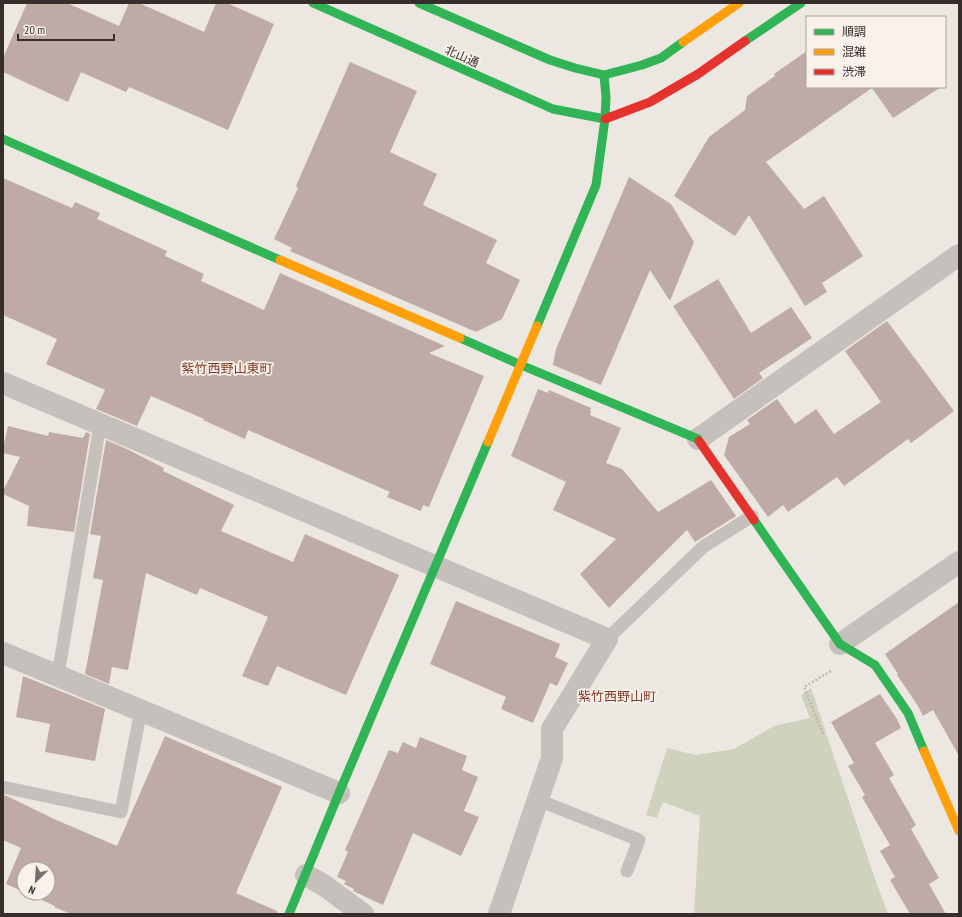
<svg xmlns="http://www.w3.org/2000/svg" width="962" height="917" viewBox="0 0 962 917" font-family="'PT Sans Narrow','Noto Sans JP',sans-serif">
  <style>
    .green { fill: #cfd2bd }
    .building { fill: #bfaba5 }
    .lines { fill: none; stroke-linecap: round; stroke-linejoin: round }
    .path { stroke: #bfb8b4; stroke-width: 2.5; stroke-dasharray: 2 2; stroke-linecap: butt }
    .lane { stroke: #c6c0bc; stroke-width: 13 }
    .street { stroke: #c6c0bc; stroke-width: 22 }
    .fast { stroke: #30b455; stroke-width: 9 }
    .slow { stroke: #ff9f0a; stroke-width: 9 }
    .jam { stroke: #e5322d; stroke-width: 9 }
    .labels { text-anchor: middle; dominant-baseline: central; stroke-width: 3.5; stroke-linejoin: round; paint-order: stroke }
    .street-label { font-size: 12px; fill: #372d2a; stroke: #f9f2eb }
    .neighbourhood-label { font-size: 13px; fill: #823827; stroke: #f9f2eb }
  </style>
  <rect width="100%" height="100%" fill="#ede7e2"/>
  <path class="green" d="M811 688 877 885 888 914H694L700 816 663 802 657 818 646 815 667 748 696 755 734 749 774 726 810 718 801 695Z"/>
  <g class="building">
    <path d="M27 3H67L119 26 129 3H139L204 32 216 3H227L274 24 228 130 129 87 126 92 81 72 68 102 3 72V58Z"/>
    <path d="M807 51V87H941L893 118 872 88 766 162 804 209 824 196 863 256 822 283 827 292 805 306 749 215 735 236 674 196 709 137 745 110 747 96 775 76 774 74Z"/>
    <path d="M350 62 417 91 390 152 437 174 423 205 497 240 486 263 520 280 502 319 476 332 290 251 292 248 274 239 298 188 296 186Z"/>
    <path d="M629 177 671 204 694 242 670 301 650 270 601 385 553 365 556 349Z"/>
    <path d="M3 178 72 208 75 202 100 213 97 219 167 251 165 256 204 274 201 281 264 310 280 273 445 346 429 353 484 376 429 507 423 505 421 511 387 497 390 492 248 430 245 439 203 420 204 419 151 396 137 426 96 409 105 390 46 364 57 339 3 315Z"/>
    <path d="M718 279 751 333 791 307 812 338 759 373 763 378 734 399 673 306Z"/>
    <path d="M887 321 954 411 911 443 908 439 844 486 837 477 788 512 783 505 768 517 724 455 729 437 750 424 747 420 777 399 795 424 816 409 834 434 881 402 845 351Z"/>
    <path d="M538 389 548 393 549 390 591 408 590 411 591 412 590 415 621 428 606 463 622 469 658 512 711 480 736 516 695 542 687 530 609 608 580 574 616 539 553 510 566 482 511 456Z"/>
    <path d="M8 426 48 436 49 432 83 438 86 432 90 434 74 532 27 526 29 506 3 494V491L20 457 3 453V448Z"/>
    <path d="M106 440 127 449 164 468 163 471 234 505 221 531 293 562 305 534 399 575 346 695 277 666 268 686 242 676 268 617 200 588 197 595 146 573 128 670 112 667 109 684 85 674 103 580 93 578 101 536 90 534Z"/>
    <path d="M456 601 560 644 555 657 568 663 557 686 550 683 533 723 501 709 506 697 430 664Z"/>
    <path d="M959 602V756L933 710 923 716 918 706 897 675 898 674 885 654Z"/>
    <path d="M23 676 105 709 95 761 45 752 50 724 16 717Z"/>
    <path d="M880 694 897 719 901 728 875 743 894 775 889 778 916 825 911 829 939 878 929 884 946 914H910L890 880 895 877 880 851 890 845 862 797 865 795 848 766 854 763 831 722Z"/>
    <path d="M165 736 282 787 236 893 277 911V914H71L54 907 55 906 26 893H48V869H24V892L6 884 21 848 3 840V795L7 796 54 819 117 846Z"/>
    <path d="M420 737 467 756 462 770 478 777 464 811 479 817 461 856 413 833 383 905 353 891 354 889 344 884 346 881 337 877 348 852 345 850 389 750 398 753 403 742 416 748Z"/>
  </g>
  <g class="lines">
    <path class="path" d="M823 734 804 687 831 671"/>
    <g class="lane">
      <path d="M607 639 703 547 752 516"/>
      <path d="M58 675 100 425"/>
      <path d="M3 787 121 812 141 710"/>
      <path d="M538 800 639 840 627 871"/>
    </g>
    <g class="street">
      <path d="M3 383 607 639 552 729V758L499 914"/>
      <path d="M698 439 959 255"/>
      <path d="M840 644 959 562"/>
      <path d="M3 653 339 793"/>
      <path d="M306 875 325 886 363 914"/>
    </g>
    <g class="fast">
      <path d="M313 3 553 109 605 119"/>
      <path d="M419 3 550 60 575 68 604 75 642 65 661 58 683 42"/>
      <path d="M745 41 801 3"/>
      <path d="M3 139 280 260"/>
      <path d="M537 326 596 185 605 119 606 97 604 75"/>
      <path d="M460 338 521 365 698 439 699 441"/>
      <path d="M754 520 840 644 875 665 908 713 924 751"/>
      <path d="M289 914 339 793 488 442"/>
    </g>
    <g class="slow">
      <path d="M683 42 739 3"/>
      <path d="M280 260 460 338"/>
      <path d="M488 442 537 326"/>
      <path d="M924 751 959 831"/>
    </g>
    <g class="jam">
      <path d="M605 119 650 102 698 74 745 41"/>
      <path d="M699 441 754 520"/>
    </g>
  </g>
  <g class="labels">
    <g class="street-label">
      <text transform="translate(462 56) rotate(24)">北山通</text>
    </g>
    <g class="neighbourhood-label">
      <text x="227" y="368">紫竹西野山東町</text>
      <text x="617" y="696">紫竹西野山町</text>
    </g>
  </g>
  <rect width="962" height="917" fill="none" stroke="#372d2a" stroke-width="8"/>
  <rect x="806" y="16" width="140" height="72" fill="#f9f2eb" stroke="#aba39e"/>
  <rect x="814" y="29" width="20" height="6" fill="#30b455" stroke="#aba39e"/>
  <text x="842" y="36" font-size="12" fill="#372d2a">順調</text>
  <rect x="814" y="49" width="20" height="6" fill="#ff9f0a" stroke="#aba39e"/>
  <text x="842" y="56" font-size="12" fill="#372d2a">混雑</text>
  <rect x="814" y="69" width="20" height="6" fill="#e5322d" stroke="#aba39e"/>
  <text x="842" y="76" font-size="12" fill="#372d2a">渋滞</text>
  <g transform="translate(36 881) rotate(205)"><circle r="19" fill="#f9f2eb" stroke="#aba39e"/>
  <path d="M0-3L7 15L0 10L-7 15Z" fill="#776e6a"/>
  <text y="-6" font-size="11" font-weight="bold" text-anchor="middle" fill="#372d2a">N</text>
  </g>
  <path d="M18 34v6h96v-6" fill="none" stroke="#372d2a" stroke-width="2"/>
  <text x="24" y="34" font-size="12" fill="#372d2a" stroke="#f9f2eb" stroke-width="3" paint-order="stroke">20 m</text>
</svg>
